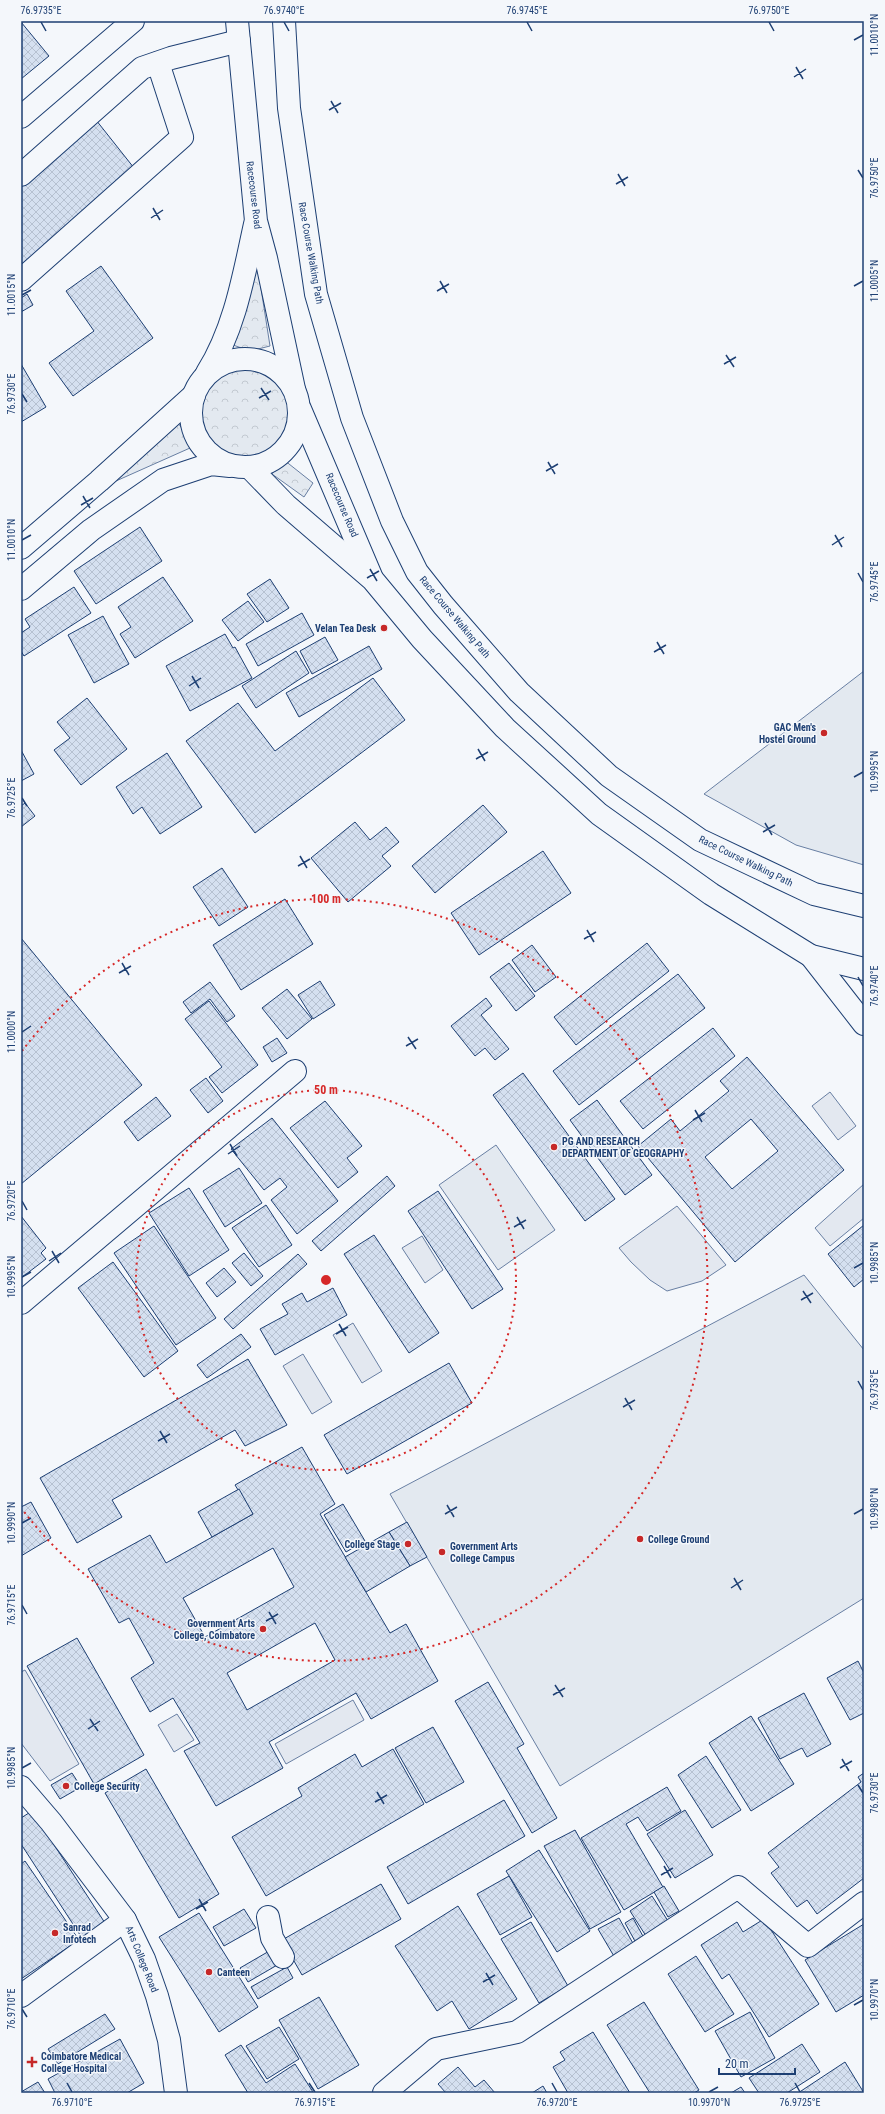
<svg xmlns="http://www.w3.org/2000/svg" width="885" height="2114" viewBox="0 0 885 2114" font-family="'Roboto Condensed',sans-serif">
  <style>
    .grass { fill: #e3e9f0; stroke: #687fa3 }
    .park { fill: url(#park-crowns); stroke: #687fa3 }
    .parking { fill: #e3e8f0; stroke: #687fa3 }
    .building { fill: url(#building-cross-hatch); stroke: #1d3f73; fill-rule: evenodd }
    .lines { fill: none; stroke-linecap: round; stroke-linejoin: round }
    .minor-casing { stroke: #1d3f73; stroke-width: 24 }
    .minor { stroke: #f4f7fb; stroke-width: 22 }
    .ticks { fill: none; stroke: #1d3f73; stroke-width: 1.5 }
    .ring { fill: none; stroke: #d62828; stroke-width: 2; stroke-dasharray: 2 4 }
    .poi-dot { fill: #c62828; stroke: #f4f7fb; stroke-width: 1.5 }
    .labels { text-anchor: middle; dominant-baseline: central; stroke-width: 3; stroke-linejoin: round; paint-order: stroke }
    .street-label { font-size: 10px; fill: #1d3f73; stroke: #f4f7fb }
    .poi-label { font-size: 10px; font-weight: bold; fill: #1d3f73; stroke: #f4f7fb; text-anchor: start }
    .centre { fill: #d62828; stroke: #f4f7fb; stroke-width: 2 }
    .ring-label { font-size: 12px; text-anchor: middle; font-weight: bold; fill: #d62828; stroke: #f4f7fb; stroke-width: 3; stroke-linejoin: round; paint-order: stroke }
    .neatline { fill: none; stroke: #1d3f73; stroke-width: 1.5 }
    .ticks-label { font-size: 10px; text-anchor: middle; fill: #1d3f73 }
  </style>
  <defs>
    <pattern id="park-crowns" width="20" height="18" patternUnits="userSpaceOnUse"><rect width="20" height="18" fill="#e3e9f0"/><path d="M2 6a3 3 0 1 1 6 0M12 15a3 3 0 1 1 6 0" fill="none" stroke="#c2c9d1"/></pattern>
    <pattern id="building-cross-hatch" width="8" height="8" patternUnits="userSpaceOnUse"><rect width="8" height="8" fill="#d5e0f0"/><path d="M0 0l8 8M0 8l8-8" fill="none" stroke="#b6c1d1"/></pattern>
  </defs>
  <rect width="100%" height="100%" fill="#f4f7fb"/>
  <g class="grass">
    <path d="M864 671V865L796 845 704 794Z"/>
    <path d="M496 1145 555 1230 498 1270 439 1185Z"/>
    <path d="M804 1275 864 1350V1598L560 1786 390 1494Z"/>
  </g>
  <g class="park">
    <path d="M255 250 270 346 250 351 233 345Z"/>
    <circle cx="245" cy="413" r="46"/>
    <path d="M178 423 186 434 190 448 107 485Z"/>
    <path d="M284 460 313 483 304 497 272 474Z"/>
  </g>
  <g class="parking">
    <path d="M830 1092 856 1126 838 1140 812 1106Z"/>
    <path d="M864 1184V1218L830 1246 815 1228Z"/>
    <path d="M677 1206 726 1265 702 1281 667 1291 650 1280 631 1262 619 1248Z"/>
    <path d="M422 1236 443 1270 425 1283 402 1248Z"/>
    <path d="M353 1323 382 1371 362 1383 333 1335Z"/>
    <path d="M303 1354 332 1402 312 1414 283 1366Z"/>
    <path d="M25 1670 79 1764 50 1781 21 1743V1672Z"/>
    <path d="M353 1700 364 1720 286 1764 275 1744Z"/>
    <path d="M177 1714 194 1740 174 1752 158 1725Z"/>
  </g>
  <g class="building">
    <path d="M21 22 49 56 21 79Z"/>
    <path d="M96 120 138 173 21 265V179Z"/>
    <path d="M101 266 153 338 73 396 49 363 94 331 66 291Z"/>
    <path d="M27 294 33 305 21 312V298Z"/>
    <path d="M21 364 46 407 21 422Z"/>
    <path d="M140 527 162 561 96 604 74 571Z"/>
    <path d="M163 577 193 621 135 658 120 634 131 627 118 607Z"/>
    <path d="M270 579 289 608 267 622 247 594Z"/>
    <path d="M74 587 91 613 24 656 21 651V633L30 627 25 619Z"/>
    <path d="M248 601 264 622 238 641 222 620Z"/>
    <path d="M302 613 314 635 258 666 246 644Z"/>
    <path d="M103 616 129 664 94 683 68 635Z"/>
    <path d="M225 634 233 648 235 647 252 678 190 711 166 666Z"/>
    <path d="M325 637 338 660 312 674 300 651Z"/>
    <path d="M369 646 382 669 299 717 286 693Z"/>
    <path d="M296 651 309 673 256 708 242 686Z"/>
    <path d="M373 678 405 720 255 833 186 741 238 703 275 751Z"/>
    <path d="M87 698 127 749 81 785 54 750 70 738 57 722Z"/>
    <path d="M21 750 34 774 21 781Z"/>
    <path d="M167 753 202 807 160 834 142 807 133 814 116 787Z"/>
    <path d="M25 803 35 816 21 827V806Z"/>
    <path d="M483 805 507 832 435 893 412 866Z"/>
    <path d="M355 822 370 840 386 827 399 842 382 856 391 866 348 902 311 858Z"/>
    <path d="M543 851 571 893 479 955 451 913Z"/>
    <path d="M222 868 248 907 219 926 193 887Z"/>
    <path d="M285 899 313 944 241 990 213 945Z"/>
    <path d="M21 938 142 1085 21 1184Z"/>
    <path d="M647 943 669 971 576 1045 554 1017Z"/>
    <path d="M532 945 556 977 535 992 512 960Z"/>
    <path d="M509 963 535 996 516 1011 490 977Z"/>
    <path d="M678 974 705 1008 579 1105 553 1071Z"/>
    <path d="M320 981 335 1005 313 1019 298 995Z"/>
    <path d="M210 982 235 1016 227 1022 210 999 191 1013 183 1002Z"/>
    <path d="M287 989 312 1019 287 1039 262 1008Z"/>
    <path d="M486 998 492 1006 481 1015 509 1049 495 1060 485 1048 475 1056 451 1026Z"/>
    <path d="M209 1001 258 1065 222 1093 209 1077 222 1067 185 1019Z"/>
    <path d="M713 1028 735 1056 643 1129 620 1101Z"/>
    <path d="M277 1038 287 1053 272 1062 263 1047Z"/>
    <path d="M747 1057 844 1170 735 1262 638 1146 671 1119 680 1131 729 1091 720 1081ZM751 1119 778 1151 732 1189 705 1157Z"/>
    <path d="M523 1073 615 1199 585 1221 493 1095Z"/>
    <path d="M206 1078 223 1101 208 1113 190 1090Z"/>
    <path d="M156 1097 171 1116 138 1141 124 1122Z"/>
    <path d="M597 1100 652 1175 625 1195 570 1120Z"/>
    <path d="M325 1101 362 1146 347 1158 358 1172 338 1188 290 1128Z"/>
    <path d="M272 1118 338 1201 297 1234 271 1200 287 1187 280 1178 264 1190 231 1149Z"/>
    <path d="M239 1168 262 1203 225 1227 203 1191Z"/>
    <path d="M387 1176 395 1186 321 1251 312 1241Z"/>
    <path d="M189 1188 229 1250 189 1276 149 1213Z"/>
    <path d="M438 1191 503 1289 472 1309 408 1211Z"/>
    <path d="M266 1205 292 1245 259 1267 232 1228Z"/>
    <path d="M21 1216 46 1248 41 1253 46 1259 21 1278Z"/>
    <path d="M864 1225V1279L854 1287 828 1254Z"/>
    <path d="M154 1226 216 1318 176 1345 114 1253Z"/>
    <path d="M374 1235 439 1333 409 1353 344 1254Z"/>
    <path d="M244 1253 263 1276 251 1286 232 1263Z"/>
    <path d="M298 1254 307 1264 233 1329 224 1319Z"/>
    <path d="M113 1262 178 1351 144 1377 78 1288Z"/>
    <path d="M224 1268 236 1282 217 1297 206 1283Z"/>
    <path d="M333 1288 347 1315 275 1355 260 1329 288 1314 282 1304 302 1293 307 1302Z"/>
    <path d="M241 1334 251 1347 207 1378 197 1365Z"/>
    <path d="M248 1359 287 1425 245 1446 235 1430 112 1500 122 1517 77 1543 40 1478Z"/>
    <path d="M449 1363 472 1403 347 1474 324 1435Z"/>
    <path d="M302 1447 335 1504 320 1514 390 1633 406 1624 438 1681 371 1719 356 1693 269 1742 283 1768 216 1806 184 1751 200 1743 173 1698 150 1712 131 1678 154 1663 129 1618 119 1623 88 1569 150 1535 166 1563 253 1514 235 1485ZM273 1548 294 1587 205 1637 183 1598ZM315 1623 335 1660 247 1710 227 1673Z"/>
    <path d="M239 1489 253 1514 212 1537 198 1512Z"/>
    <path d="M31 1502 51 1538 21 1556V1507Z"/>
    <path d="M343 1504 365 1541 346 1552 324 1515Z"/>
    <path d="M407 1522 427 1557 410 1566 389 1532Z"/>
    <path d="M389 1532 410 1566 366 1592 345 1557Z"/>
    <path d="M77 1638 144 1755 94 1784 27 1666Z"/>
    <path d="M858 1661 864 1673V1713L850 1720 827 1678Z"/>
    <path d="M488 1682 524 1744 517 1748 557 1818 532 1833 455 1701Z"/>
    <path d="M804 1693 831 1744 807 1757 802 1748 780 1759 758 1718Z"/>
    <path d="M751 1716 794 1784 751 1811 709 1743Z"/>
    <path d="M433 1727 464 1782 426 1803 395 1748Z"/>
    <path d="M393 1749 424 1804 266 1896 232 1837 302 1796 298 1788 355 1754 362 1767Z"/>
    <path d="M706 1756 741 1810 712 1828 678 1775Z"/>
    <path d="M146 1769 219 1894 179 1918 105 1793Z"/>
    <path d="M72 1773 81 1787 60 1799 51 1785Z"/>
    <path d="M864 1773V1878L817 1914 807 1900 797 1907 771 1873 779 1867 768 1853 861 1782 858 1777Z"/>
    <path d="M667 1787 681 1811 647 1831 638 1817 626 1824 663 1887 624 1910 581 1838Z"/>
    <path d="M504 1800 525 1836 408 1904 387 1867Z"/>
    <path d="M685 1810 713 1855 675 1878 647 1834Z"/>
    <path d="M32 1811 105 1923 82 1938 21 1844V1818Z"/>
    <path d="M575 1830 621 1912 590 1929 544 1846Z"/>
    <path d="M539 1850 590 1931 557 1952 506 1871Z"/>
    <path d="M25 1861 79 1940 21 1979V1864Z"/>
    <path d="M509 1876 532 1917 500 1935 477 1894Z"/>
    <path d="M381 1884 401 1919 302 1975 282 1940Z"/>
    <path d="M664 1886 679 1911 668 1917 654 1892Z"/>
    <path d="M652 1896 668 1921 646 1936 630 1911Z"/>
    <path d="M458 1906 517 1999 469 2029 452 2001 437 2011 395 1946Z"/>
    <path d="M244 1909 256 1928 224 1946 213 1927Z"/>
    <path d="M199 1913 258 2007 219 2032 159 1937Z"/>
    <path d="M619 1918 635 1947 615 1958 598 1929Z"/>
    <path d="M633 1918 644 1938 636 1943 625 1923Z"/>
    <path d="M764 1919 819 2004 769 2037 729 1974 722 1979 701 1945 737 1922 743 1932Z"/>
    <path d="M531 1922 568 1986 539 2003 501 1939Z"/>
    <path d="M864 1924V1995L836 2012 805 1960Z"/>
    <path d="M271 1950 279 1964 248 1982 240 1968Z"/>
    <path d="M696 1956 734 2014 705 2032 668 1974Z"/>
    <path d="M287 1967 293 1978 258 1999 251 1987Z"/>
    <path d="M319 1997 359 2065 318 2089 279 2020Z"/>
    <path d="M644 2002 699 2090 694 2093H650L607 2025Z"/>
    <path d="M750 2012 775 2058 741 2077 715 2031Z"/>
    <path d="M105 2014 115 2029 58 2064 48 2049Z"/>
    <path d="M279 2027 299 2059 267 2079 246 2046Z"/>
    <path d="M593 2032 630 2093H568L553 2067 565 2060 560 2052Z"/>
    <path d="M120 2039 144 2083 127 2093H55L48 2079Z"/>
    <path d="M802 2044 820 2072 787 2093H759L749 2078Z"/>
    <path d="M241 2045 266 2083 295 2064 313 2092 248 2093 225 2055Z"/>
    <path d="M845 2062 864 2093H798Z"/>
    <path d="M458 2067 475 2087 484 2080 495 2093H446L438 2084Z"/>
    <path d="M38 2082 45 2093H21V2092Z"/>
    <path d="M543 2086 547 2093H532Z"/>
    <path d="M741 2087 745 2093H731Z"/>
  </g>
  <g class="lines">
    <defs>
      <g id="minor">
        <path d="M237 21 256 221 266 258 294 389"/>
        <path d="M284 21 289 108 316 294 352 418 392 521 417 572 443 605 519 692 609 776 700 840 814 894 864 906"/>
        <path d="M21 117 133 21"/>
        <path d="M21 175 142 68 171 58 239 41"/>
        <path d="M21 280 182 137 158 63"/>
        <circle cx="245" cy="413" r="54"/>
        <path d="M207 373C235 329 244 274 255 224"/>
        <path d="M300 409 371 576"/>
        <path d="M251 469 286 505 373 580 422 639 505 728 599 814 711 894 811 956 864 969"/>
        <path d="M21 548 99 481 194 395"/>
        <path d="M21 589 91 530 163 480 211 464 230 466"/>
        <path d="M811 956 864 1024"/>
        <path d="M21 1303 295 1071"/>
        <path d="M21 1787 51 1822 125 1920 144 1959 157 1996 169 2040 176 2093"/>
        <path d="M268 1917 272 1938 283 1957"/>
        <path d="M21 1996 125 1920"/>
        <path d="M384 2093 436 2049 517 2032 738 1887 808 1946 864 1903"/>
      </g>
    </defs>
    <use href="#minor" class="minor-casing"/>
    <use href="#minor" class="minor"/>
  </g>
  <path class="ticks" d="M41 22 46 31M284 22 289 31M527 22 532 31M769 22 774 31M854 40 863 35M796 67 803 79M794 77 806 69M331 101 338 113M329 110 341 103M858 170 863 178M618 174 625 186M616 184 628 177M153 208 160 220M151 218 163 210M440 281 447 293M854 286 863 281M437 291 449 284M22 295 31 290M726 355 734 367M724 364 736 357M261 388 269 400M22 394 27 402M259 398 271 391M548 462 555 474M546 471 558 464M83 496 90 508M81 505 93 498M835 535 842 547M22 540 31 535M832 545 844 537M370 569 377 581M858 573 863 582M367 578 379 571M657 642 664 654M654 652 666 645M192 676 199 688M189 686 201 678M478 749 485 761M476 759 488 752M854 777 863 772M22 798 27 806M765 823 772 835M763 832 775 825M300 856 307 868M298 866 310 859M587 930 594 942M584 939 596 932M122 963 129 975M119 973 131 966M858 977 863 986M22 1032 31 1026M408 1037 416 1049M406 1046 418 1039M695 1110 702 1122M693 1120 705 1113M230 1144 237 1156M228 1154 240 1146M22 1201 27 1210M517 1217 524 1229M514 1227 526 1220M52 1251 59 1263M49 1261 61 1253M854 1268 863 1263M22 1277 31 1272M803 1291 811 1303M801 1300 813 1293M339 1324 346 1336M336 1334 348 1327M858 1381 863 1390M625 1398 632 1410M623 1407 635 1400M160 1431 167 1443M158 1441 170 1434M447 1505 454 1517M445 1514 457 1507M854 1514 863 1509M22 1523 31 1518M734 1578 741 1590M731 1588 743 1580M22 1605 27 1614M269 1612 276 1624M266 1621 278 1614M555 1685 563 1697M553 1695 565 1688M90 1719 98 1731M88 1729 100 1721M842 1759 849 1771M22 1768 31 1763M840 1768 852 1761M858 1785 863 1793M377 1792 384 1804M375 1802 387 1795M664 1866 671 1878M661 1875 673 1868M199 1899 206 1911M196 1909 208 1902M486 1973 493 1985M483 1982 495 1975M854 2005 863 2000M22 2009 27 2017M67 2083 72 2092M309 2083 315 2092M552 2083 557 2092M795 2083 800 2092M709 2092 718 2087"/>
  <g class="ring">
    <circle cx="326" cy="1280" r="190"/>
    <path d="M22 1051A381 381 0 1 1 22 1509"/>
  </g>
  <g class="poi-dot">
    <circle cx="384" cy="628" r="4"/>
    <circle cx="824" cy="733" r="4"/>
    <circle cx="554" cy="1147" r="4"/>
    <circle cx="640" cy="1539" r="4"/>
    <circle cx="408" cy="1544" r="4"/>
    <circle cx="442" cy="1552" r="4"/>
    <circle cx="263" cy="1629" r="4"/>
    <circle cx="66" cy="1786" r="4"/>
    <circle cx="55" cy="1933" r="4"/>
    <circle cx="209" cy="1972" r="4"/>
    <path d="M30 2056h4v4h4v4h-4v4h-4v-4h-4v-4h4z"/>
  </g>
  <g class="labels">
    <g class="street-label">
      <text transform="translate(254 195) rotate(83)">Racecourse Road</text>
      <text transform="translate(311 253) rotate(80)">Race Course Walking Path</text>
      <text transform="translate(342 505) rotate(67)">Racecourse Road</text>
      <text transform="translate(455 617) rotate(50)">Race Course Walking Path</text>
      <text transform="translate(746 861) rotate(26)">Race Course Walking Path</text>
      <text transform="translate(142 1959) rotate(68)">Arts College Road</text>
    </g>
    <g class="poi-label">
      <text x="376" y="628" text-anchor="end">Velan Tea Desk</text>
      <text x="816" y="727" text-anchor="end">GAC Men's<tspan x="816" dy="12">Hostel Ground</tspan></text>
      <text x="562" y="1141">PG AND RESEARCH<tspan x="562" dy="12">DEPARTMENT OF GEOGRAPHY</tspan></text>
      <text x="648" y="1539">College Ground</text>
      <text x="400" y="1544" text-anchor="end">College Stage</text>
      <text x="450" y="1546">Government Arts<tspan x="450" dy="12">College Campus</tspan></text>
      <text x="255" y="1623" text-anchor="end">Government Arts<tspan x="255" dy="12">College, Coimbatore</tspan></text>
      <text x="74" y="1786">College Security</text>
      <text x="63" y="1927">Sanrad<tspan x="63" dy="12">Infotech</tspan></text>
      <text x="217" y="1972">Canteen</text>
      <text x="41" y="2056">Coimbatore Medical<tspan x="41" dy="12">College Hospital</tspan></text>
    </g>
  </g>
  <circle cx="326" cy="1280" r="6" class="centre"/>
  <g class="ring-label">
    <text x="326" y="903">100 m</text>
    <text x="326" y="1094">50 m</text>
  </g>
  <rect width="885" height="2114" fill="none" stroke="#f4f7fb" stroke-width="44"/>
  <path d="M719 2068v6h76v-6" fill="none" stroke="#1d3f73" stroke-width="2"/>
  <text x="725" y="2068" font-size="12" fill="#1d3f73" stroke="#f4f7fb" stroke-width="3" paint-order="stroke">20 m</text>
  <rect x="22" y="22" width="841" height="2070" class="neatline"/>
  <g class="ticks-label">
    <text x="41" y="14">76.9735°E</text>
    <text x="284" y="14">76.9740°E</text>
    <text x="527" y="14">76.9745°E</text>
    <text x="769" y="14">76.9750°E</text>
    <text transform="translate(874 35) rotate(-90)" y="4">11.0010°N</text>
    <text transform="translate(874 178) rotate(-90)" y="4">76.9750°E</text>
    <text transform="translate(874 281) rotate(-90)" y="4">11.0005°N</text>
    <text transform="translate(11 295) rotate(-90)" y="4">11.0015°N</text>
    <text transform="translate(11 394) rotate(-90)" y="4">76.9730°E</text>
    <text transform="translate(11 540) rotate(-90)" y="4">11.0010°N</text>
    <text transform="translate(874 582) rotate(-90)" y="4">76.9745°E</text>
    <text transform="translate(874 772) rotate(-90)" y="4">10.9995°N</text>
    <text transform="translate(11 798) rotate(-90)" y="4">76.9725°E</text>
    <text transform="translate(874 986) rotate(-90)" y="4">76.9740°E</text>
    <text transform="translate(11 1032) rotate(-90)" y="4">11.0000°N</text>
    <text transform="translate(11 1201) rotate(-90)" y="4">76.9720°E</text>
    <text transform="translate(874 1263) rotate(-90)" y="4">10.9985°N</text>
    <text transform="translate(11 1277) rotate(-90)" y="4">10.9995°N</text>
    <text transform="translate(874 1390) rotate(-90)" y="4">76.9735°E</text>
    <text transform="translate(874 1509) rotate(-90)" y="4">10.9980°N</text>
    <text transform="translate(11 1523) rotate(-90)" y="4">10.9990°N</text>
    <text transform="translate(11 1605) rotate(-90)" y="4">76.9715°E</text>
    <text transform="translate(11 1768) rotate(-90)" y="4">10.9985°N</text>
    <text transform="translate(874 1793) rotate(-90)" y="4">76.9730°E</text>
    <text transform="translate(874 2000) rotate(-90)" y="4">10.9970°N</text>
    <text transform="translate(11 2009) rotate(-90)" y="4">76.9710°E</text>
    <text x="72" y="2106">76.9710°E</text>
    <text x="315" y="2106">76.9715°E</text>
    <text x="557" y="2106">76.9720°E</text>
    <text x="709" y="2106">10.9970°N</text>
    <text x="800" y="2106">76.9725°E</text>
  </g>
</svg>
